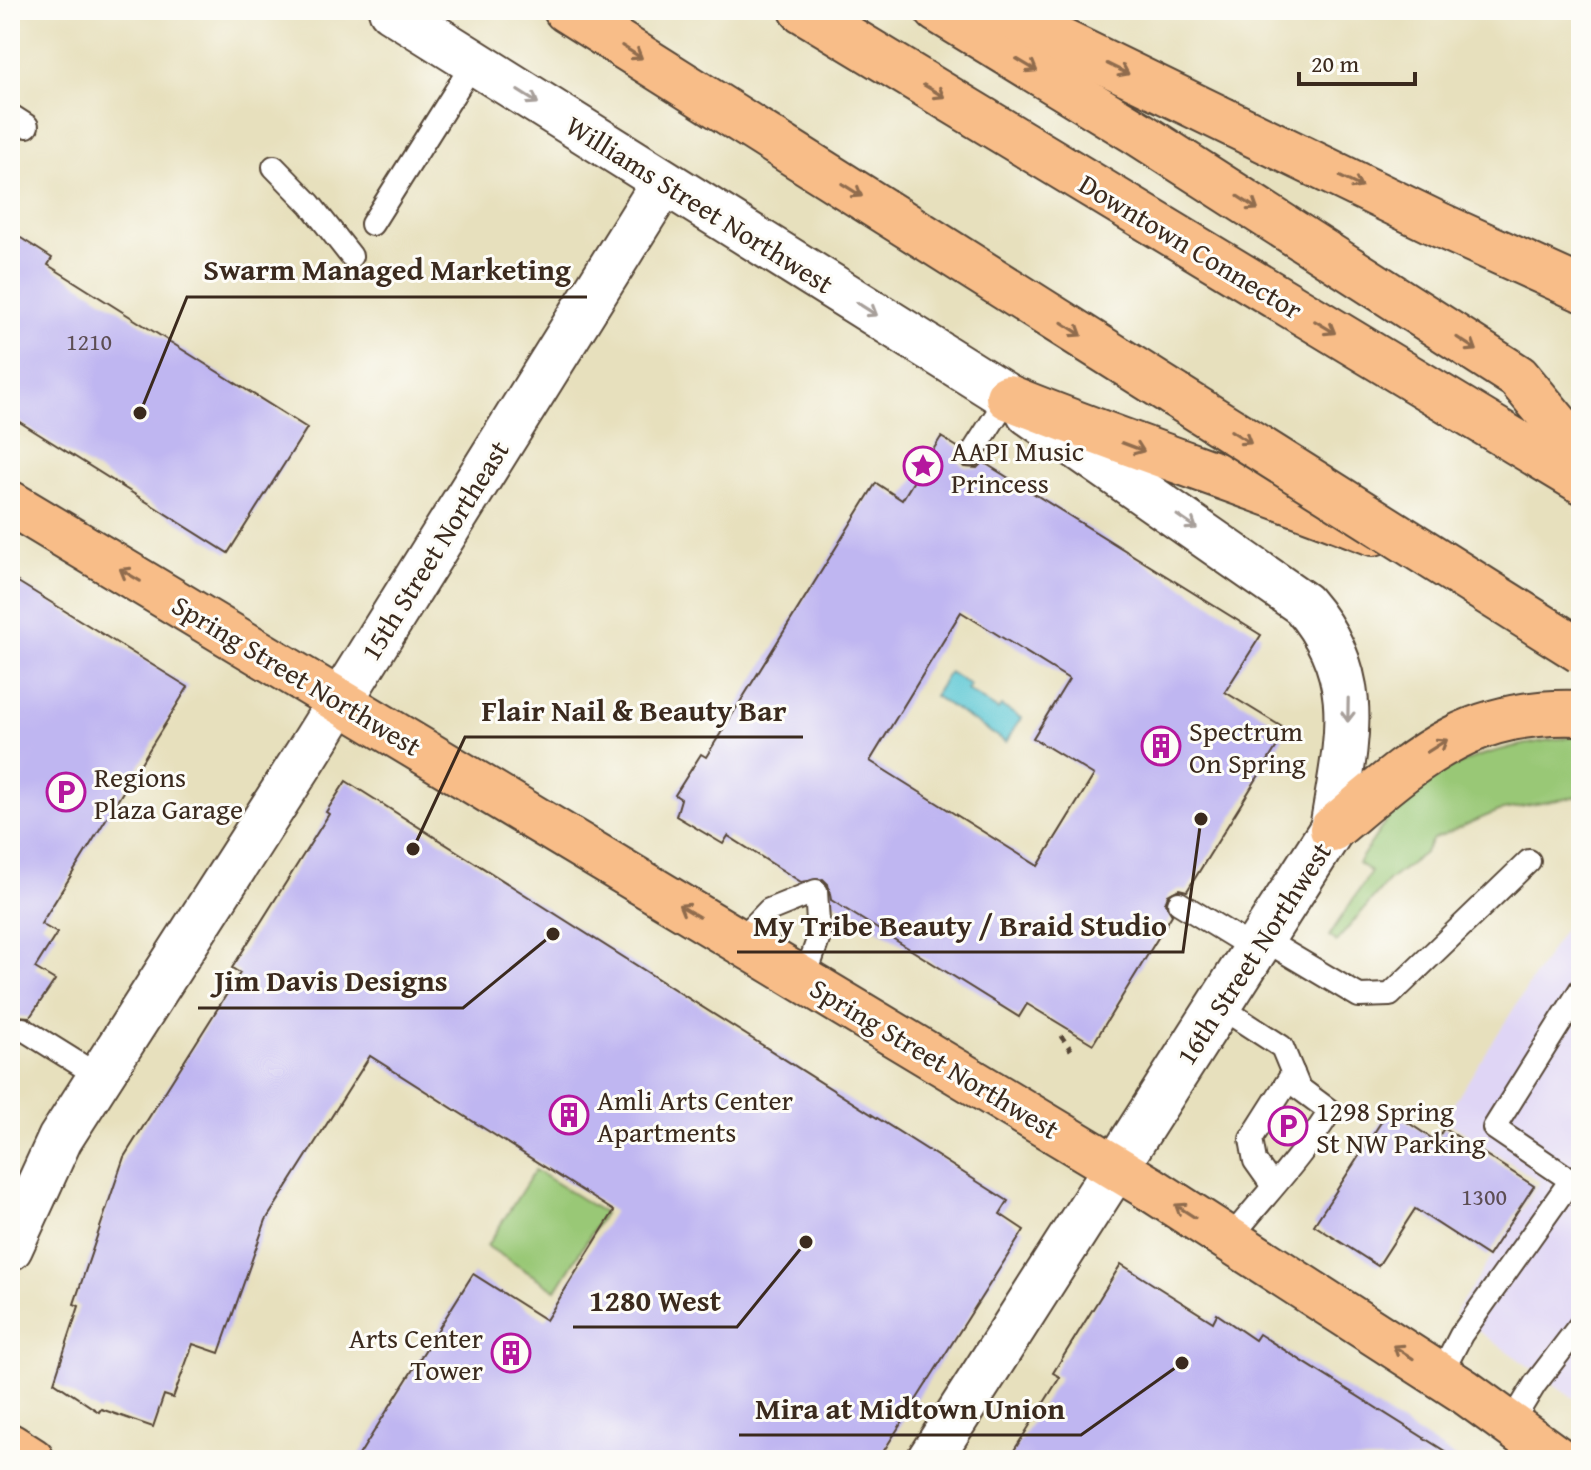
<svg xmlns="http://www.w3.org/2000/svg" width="1591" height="1470" viewBox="0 0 1591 1470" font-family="'Gentium Book Plus',serif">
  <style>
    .built { fill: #dfd5f5 }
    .green { fill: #99c876; stroke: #6a794a; stroke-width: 2 }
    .water { fill: #5bc7d4; stroke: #4b7879; stroke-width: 2 }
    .building { fill: #bfb6f1; fill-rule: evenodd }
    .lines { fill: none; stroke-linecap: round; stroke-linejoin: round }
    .service-casing { stroke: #554536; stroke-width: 26 }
    .minor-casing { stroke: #554536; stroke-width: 48 }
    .tertiary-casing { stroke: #554536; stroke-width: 48 }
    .primary-casing { stroke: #554536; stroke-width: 48 }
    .motorway-casing { stroke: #554536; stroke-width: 48 }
    .path { stroke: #554536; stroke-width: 5; stroke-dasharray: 6 6; stroke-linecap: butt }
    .service { stroke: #fff; stroke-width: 22 }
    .minor { stroke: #fff; stroke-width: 44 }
    .tertiary { stroke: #fff; stroke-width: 44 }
    .primary { stroke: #f8bd88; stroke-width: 44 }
    .motorway { stroke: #f8bd88; stroke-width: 44 }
    .motorway-bridge-casing { stroke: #554536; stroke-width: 48; stroke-linecap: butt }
    .motorway-bridge { stroke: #f8bd88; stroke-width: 44 }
    .oneway { stroke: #906c4e }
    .oneway2 { stroke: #a79f9a }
    .labels { text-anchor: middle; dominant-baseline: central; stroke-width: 6; stroke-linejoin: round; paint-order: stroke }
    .number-label { font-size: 24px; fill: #5c4d53 }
    .street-label { font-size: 28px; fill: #3b2a1e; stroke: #fdfcf7 }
    .poi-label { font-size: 28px; fill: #3b2a1e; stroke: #fdfcf7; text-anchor: start }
    .leader { fill: none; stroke: #3b2a1e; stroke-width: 3 }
    .callout-dot { fill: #3b2a1e; stroke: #fdfcf7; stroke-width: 3 }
    .callout-label { font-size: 30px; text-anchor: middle; font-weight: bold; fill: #3b2a1e; stroke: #fdfcf7; stroke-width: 6; stroke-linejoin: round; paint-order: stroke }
  </style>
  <rect width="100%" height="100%" fill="#fdfcf7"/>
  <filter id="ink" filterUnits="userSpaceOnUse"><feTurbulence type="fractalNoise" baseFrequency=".0125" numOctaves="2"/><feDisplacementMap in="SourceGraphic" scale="16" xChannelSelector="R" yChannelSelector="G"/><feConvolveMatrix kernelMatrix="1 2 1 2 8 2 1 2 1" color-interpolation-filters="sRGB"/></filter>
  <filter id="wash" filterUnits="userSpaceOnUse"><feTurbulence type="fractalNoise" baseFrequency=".006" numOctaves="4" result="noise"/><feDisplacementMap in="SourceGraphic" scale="32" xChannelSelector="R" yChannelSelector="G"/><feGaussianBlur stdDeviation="1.8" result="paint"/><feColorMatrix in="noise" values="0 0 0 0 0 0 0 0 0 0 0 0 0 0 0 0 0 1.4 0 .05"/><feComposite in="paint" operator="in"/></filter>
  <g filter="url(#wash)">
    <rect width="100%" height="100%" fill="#e7e0bd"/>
    <path class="built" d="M1581 902V1403L1454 1314 1540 1182 1444 1119Z"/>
    <g class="green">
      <path d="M1571 737 1581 738V796L1498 811 1433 839 1424 853 1388 881 1336 942 1329 936 1371 872 1358 863C1374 839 1392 808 1415 790 1461 754 1515 745 1571 737Z"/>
      <path d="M535 1170 604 1213 556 1290 487 1246Z"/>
    </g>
    <path class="water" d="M949 672 970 685 967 690 998 710 1001 706 1021 718 1006 742 934 696Z"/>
    <g id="blocks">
      <g class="building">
        <path d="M10 231 52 258 48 265 307 428 228 553 10 416Z"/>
        <path d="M941 437 959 448 958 461 964 467 977 468 983 462 1261 635 1225 692 1287 730 1187 891 1179 889 1168 895 1165 903 1172 915 1093 1044 1027 1004 1019 1017 831 900 828 884 823 879 801 882 728 836 723 844 676 816 681 799 675 795 701 754 706 757 876 483 902 500ZM961 612 1069 679 1033 738 1094 775 1038 866 870 761Z"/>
        <path d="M10 577 188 687 41 924 57 933 35 968 55 980 30 1017 17 1016 10 1025Z"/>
        <path d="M346 781 1008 1201 1000 1214 1024 1230 878 1460H356L473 1274 546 1320 614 1211 370 1056 266 1220 219 1353 193 1344 173 1398 164 1395 153 1427 101 1409 99 1412 54 1382 79 1306 74 1304 124 1157 240 973 232 968 329 814 326 812Z"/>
        <path d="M1389 1110 1436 1141 1444 1128 1534 1186 1488 1256 1415 1209 1378 1266 1314 1225Z"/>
        <path d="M1121 1264 1213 1322 1217 1314 1255 1340 1259 1334 1459 1460H1008L1060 1377 1053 1373Z"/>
      </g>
    </g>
  </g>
  <g filter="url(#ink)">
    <use href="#blocks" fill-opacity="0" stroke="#554536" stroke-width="2"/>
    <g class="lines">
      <defs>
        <g id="service">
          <path d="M10 115 27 126"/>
          <path d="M274 167 310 204 351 256"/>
          <path d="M372 224 474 62"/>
          <path d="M971 455 1008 397"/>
          <path d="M1179 903 1256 950"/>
          <path d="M1263 939 1359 996 1390 995 1529 861"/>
          <path d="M739 941 769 910 816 891 819 937 804 980"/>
          <path d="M1581 989 1494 1128 1581 1187"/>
          <path d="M1219 1006 1282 1047 1299 1088 1330 1111C1302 1158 1263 1197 1229 1240"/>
          <path d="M23 1029 100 1077"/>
          <path d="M1272 1185 1255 1161 1251 1139 1293 1073"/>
          <path d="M1440 1376 1461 1335 1571 1180"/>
          <path d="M1510 1425 1535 1384 1581 1324"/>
        </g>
        <g id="minor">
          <path d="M10 1248 60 1139 307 754 664 182"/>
          <path d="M929 1460 1332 829C1346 742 1366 677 1303 604L1029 413"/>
        </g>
        <path id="tertiary" d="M391 10 1008 397"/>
        <g id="primary">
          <path d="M10 503 1148 1187 1464 1391 1559 1460"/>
          <path d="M10 1446 32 1460"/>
        </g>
        <g id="motorway">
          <path d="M566 10 1175 395"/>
          <path d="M802 10 1581 481"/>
          <path d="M937 10 1138 133 1518 377 1581 453"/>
          <path d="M997 10 1440 225 1581 289"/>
          <path d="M1008 397C1129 446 1252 485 1373 533"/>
          <path d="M1332 829C1415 760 1466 708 1581 713"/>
        </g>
      </defs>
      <use href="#service" class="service-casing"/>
      <use href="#minor" class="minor-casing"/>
      <use href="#tertiary" class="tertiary-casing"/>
      <use href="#primary" class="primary-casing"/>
      <use href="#motorway" class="motorway-casing"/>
      <path class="path" d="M1061 1036 1071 1050"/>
      <use href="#service" class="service"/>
      <use href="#minor" class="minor"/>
      <use href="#tertiary" class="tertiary"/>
      <use href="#primary" class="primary"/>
      <use href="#motorway" class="motorway"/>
      <defs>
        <path id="motorway-bridge" d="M1175 395 1581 651"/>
      </defs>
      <use href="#motorway-bridge" class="motorway-bridge-casing"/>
      <use href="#motorway-bridge" class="motorway-bridge"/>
    </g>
    <defs><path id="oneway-shaft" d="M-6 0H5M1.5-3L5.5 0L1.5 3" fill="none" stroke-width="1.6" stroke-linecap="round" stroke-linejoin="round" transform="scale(2)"/></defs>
    <g class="oneway">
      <use href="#oneway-shaft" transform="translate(632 52) rotate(32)"/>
      <use href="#oneway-shaft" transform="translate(1027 65) rotate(31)"/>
      <use href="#oneway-shaft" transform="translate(1118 69) rotate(26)"/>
      <use href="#oneway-shaft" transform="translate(934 91) rotate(31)"/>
      <use href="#oneway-shaft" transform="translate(1351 182) rotate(26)"/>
      <use href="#oneway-shaft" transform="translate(852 190) rotate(32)"/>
      <use href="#oneway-shaft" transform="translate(1248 203) rotate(33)"/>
      <use href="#oneway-shaft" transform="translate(1325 327) rotate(31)"/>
      <use href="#oneway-shaft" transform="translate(1072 329) rotate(33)"/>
      <use href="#oneway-shaft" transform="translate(1467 344) rotate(33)"/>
      <use href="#oneway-shaft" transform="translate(1241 437) rotate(32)"/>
      <use href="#oneway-shaft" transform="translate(1133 447) rotate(21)"/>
      <use href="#oneway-shaft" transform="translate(130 575) rotate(-149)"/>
      <use href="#oneway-shaft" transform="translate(1437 746) rotate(-32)"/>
      <use href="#oneway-shaft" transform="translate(689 911) rotate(-149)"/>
      <use href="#oneway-shaft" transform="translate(1185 1211) rotate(-147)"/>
      <use href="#oneway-shaft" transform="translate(1403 1352) rotate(-147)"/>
    </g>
    <g class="oneway2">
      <use href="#oneway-shaft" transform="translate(528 97) rotate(32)"/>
      <use href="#oneway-shaft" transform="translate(867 309) rotate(32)"/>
      <use href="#oneway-shaft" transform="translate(1187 522) rotate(34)"/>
      <use href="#oneway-shaft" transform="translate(1348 710) rotate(91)"/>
    </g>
  </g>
  <defs>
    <symbol id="sight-ring" viewBox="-11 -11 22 22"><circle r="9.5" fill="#fdfcf7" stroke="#b5179e" stroke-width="1.5"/><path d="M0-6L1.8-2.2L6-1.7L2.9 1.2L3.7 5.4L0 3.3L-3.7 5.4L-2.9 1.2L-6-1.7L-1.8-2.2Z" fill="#b5179e"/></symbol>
    <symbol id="building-ring" viewBox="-11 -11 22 22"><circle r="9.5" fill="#fdfcf7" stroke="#b5179e" stroke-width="1.5"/><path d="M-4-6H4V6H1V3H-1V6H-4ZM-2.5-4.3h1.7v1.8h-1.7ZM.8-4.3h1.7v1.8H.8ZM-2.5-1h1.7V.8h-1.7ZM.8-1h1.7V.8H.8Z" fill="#b5179e"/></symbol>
    <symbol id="parking-ring" viewBox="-11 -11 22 22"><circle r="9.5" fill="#fdfcf7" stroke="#b5179e" stroke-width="1.5"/><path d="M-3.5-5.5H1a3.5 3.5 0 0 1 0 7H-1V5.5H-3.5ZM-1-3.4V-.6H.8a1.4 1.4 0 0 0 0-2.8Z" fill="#b5179e"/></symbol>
  </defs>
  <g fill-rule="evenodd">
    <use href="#sight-ring" x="901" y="444" width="44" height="44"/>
    <use href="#building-ring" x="1139" y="724" width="44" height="44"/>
    <use href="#parking-ring" x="44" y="770" width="44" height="44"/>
    <use href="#building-ring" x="547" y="1093" width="44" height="44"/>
    <use href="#parking-ring" x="1266" y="1104" width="44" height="44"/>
    <use href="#building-ring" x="489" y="1331" width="44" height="44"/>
  </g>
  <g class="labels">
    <g class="number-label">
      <text x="89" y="341">1210</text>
      <text x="1484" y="1196">1300</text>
    </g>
    <g class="street-label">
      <text transform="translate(700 204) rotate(32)">Williams Street Northwest</text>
      <text transform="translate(1191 246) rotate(31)">Downtown Connector</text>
      <text transform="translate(434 550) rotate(-58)">15th Street Northeast</text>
      <text transform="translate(297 675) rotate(31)">Spring Street Northwest</text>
      <text transform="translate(1253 953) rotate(-57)">16th Street Northwest</text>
      <text transform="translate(935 1058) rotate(31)">Spring Street Northwest</text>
    </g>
    <g class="poi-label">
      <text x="951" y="450">AAPI Music<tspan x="951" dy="32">Princess</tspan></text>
      <text x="1189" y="730">Spectrum<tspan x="1189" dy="32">On Spring</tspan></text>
      <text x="94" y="776">Regions<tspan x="94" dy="32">Plaza Garage</tspan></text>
      <text x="597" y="1099">Amli Arts Center<tspan x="597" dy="32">Apartments</tspan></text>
      <text x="1316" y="1110">1298 Spring<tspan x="1316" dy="32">St NW Parking</tspan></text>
      <text x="483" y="1337" text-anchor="end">Arts Center<tspan x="483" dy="32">Tower</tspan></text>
    </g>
  </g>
  <path class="leader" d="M140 413L187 297H587M413 849L465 737H803M1201 819L1183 952H737M553 934L463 1008H198M806 1242L737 1327H573M1182 1363L1081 1435H739"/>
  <g class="callout-dot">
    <circle cx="140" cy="413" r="8"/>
    <circle cx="413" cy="849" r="8"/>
    <circle cx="1201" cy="819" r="8"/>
    <circle cx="553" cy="934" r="8"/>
    <circle cx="806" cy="1242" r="8"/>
    <circle cx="1182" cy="1363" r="8"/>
  </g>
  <g class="callout-label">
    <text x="387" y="280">Swarm Managed Marketing</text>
    <text x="634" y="721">Flair Nail &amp; Beauty Bar</text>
    <text x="960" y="936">My Tribe Beauty / Braid Studio</text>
    <text x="331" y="991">Jim Davis Designs</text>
    <text x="655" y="1311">1280 West</text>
    <text x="910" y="1419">Mira at Midtown Union</text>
  </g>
  <rect width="1591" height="1470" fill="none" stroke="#fdfcf7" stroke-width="40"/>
  <path d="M1299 72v12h116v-12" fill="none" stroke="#3b2a1e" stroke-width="4"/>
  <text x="1311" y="72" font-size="24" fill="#3b2a1e" stroke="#fdfcf7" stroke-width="6" paint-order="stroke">20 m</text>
</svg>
